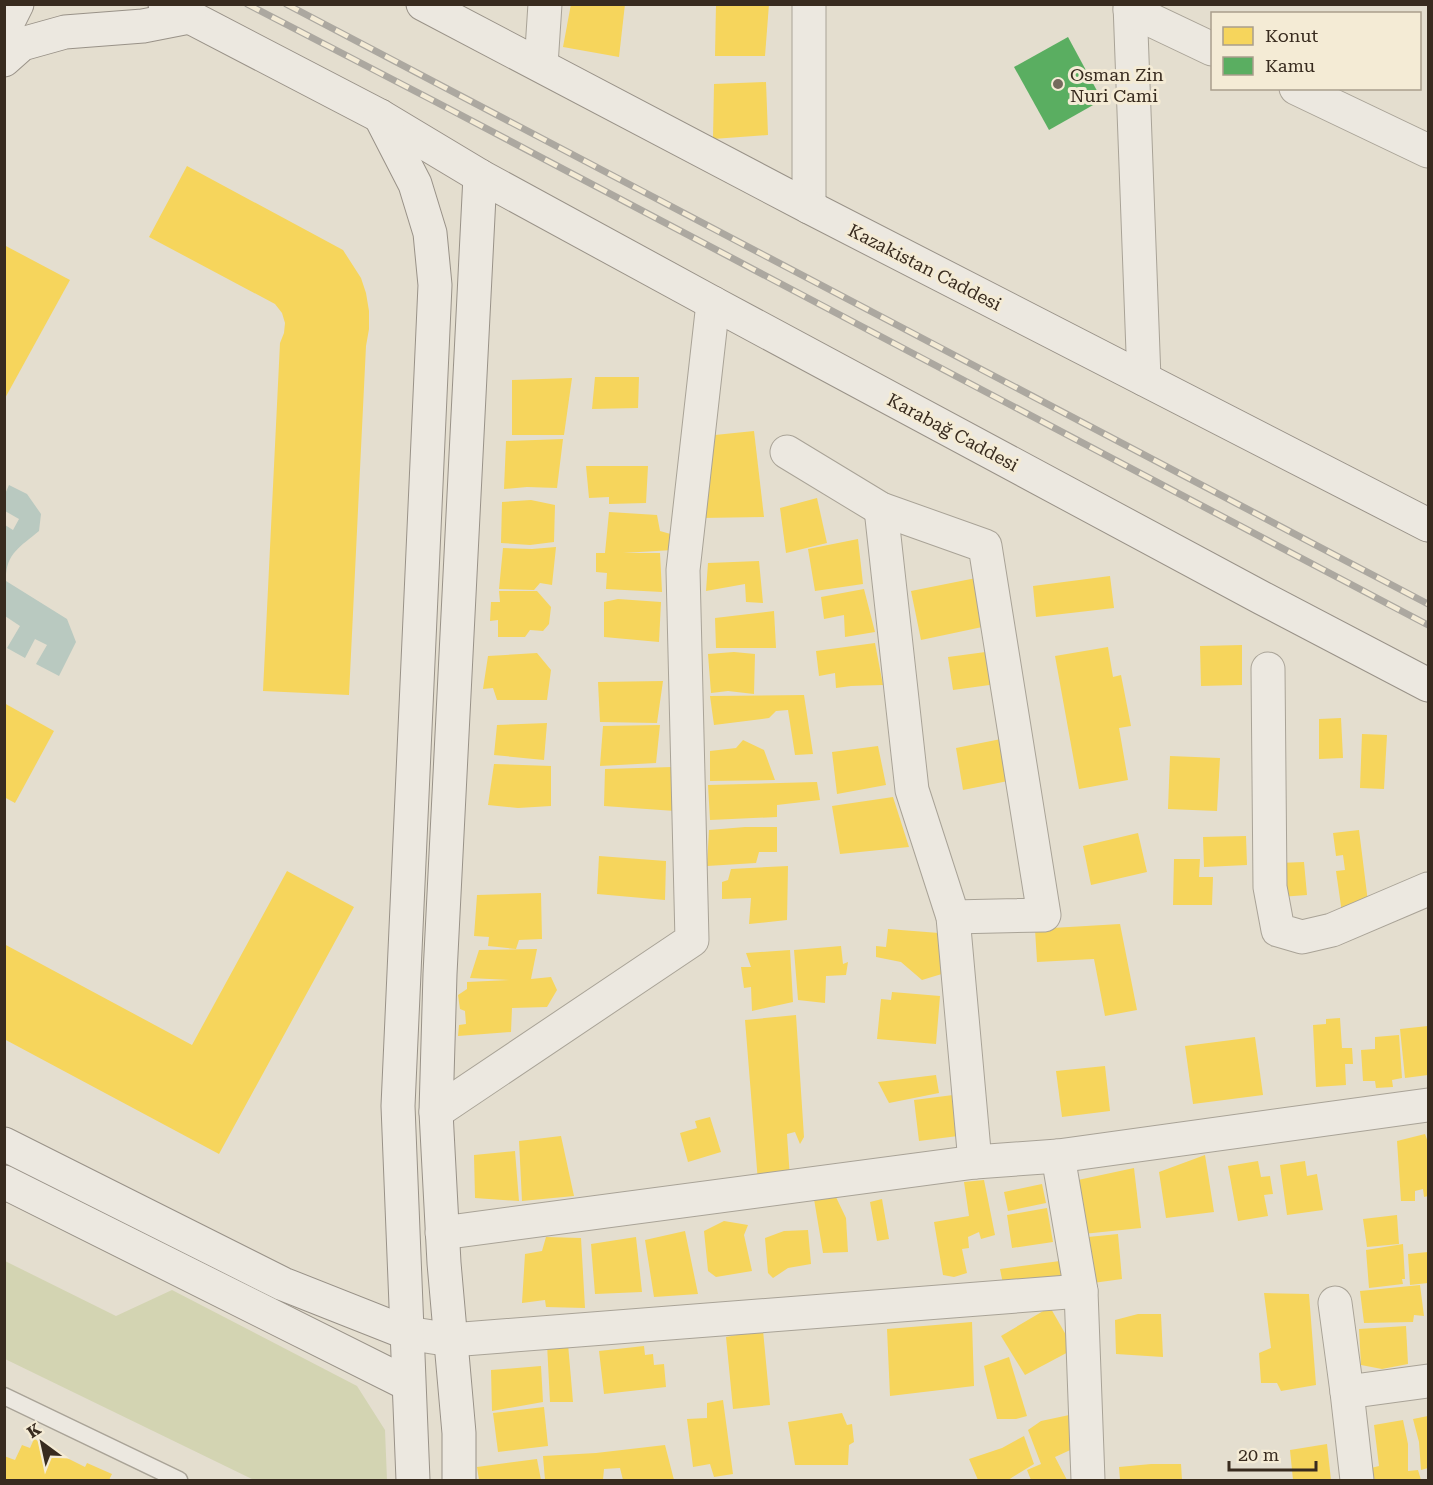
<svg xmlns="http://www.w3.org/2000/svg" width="1433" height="1485" viewBox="0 0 1433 1485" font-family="'Roboto Serif',serif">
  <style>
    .green { fill: #d3d4b2 }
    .water { fill: #b9c9c0 }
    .homes { fill: #f6d55c }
    .public { fill: #5aae61 }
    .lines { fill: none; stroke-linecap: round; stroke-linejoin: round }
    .service-casing { stroke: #a9a397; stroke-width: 19 }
    .minor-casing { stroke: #a9a397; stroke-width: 35 }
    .secondary-casing { stroke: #999288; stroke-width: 35 }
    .service { stroke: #ece8e0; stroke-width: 16 }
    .minor { stroke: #ece8e0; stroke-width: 33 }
    .secondary { stroke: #ece8e0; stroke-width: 33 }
    .rail-casing { stroke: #aca8a0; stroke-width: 7 }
    .rail { stroke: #f4ebd5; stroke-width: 4.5; stroke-dasharray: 14; stroke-linecap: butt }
    .poi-dot { fill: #746a5d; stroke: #f4ebd5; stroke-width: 2 }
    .labels { text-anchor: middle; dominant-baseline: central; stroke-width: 6; stroke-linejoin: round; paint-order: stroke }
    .poi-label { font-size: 18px; fill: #382b1f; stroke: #f4ebd5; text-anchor: start }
    .street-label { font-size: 18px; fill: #382b1f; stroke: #f4ebd5 }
  </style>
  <rect width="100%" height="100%" fill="#e4decf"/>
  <path class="green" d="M5 1261 116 1316 172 1290 357 1386 385 1430 387 1480H254L5 1359Z"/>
  <path class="water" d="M9 485 27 494 41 514 39 531C20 547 5 554 6 581L67 619 76 642 59 676 36 664 47 645 35 639 25 658 7 648 20 626 5 616V525L13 530 19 519 5 511V494Z"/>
  <g class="homes">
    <path d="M571 4H625L619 57 563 47Z"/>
    <path d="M716 4H769L765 56H715Z"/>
    <path d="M766 82 768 135 713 139 714 84Z"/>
    <path d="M187 166 343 250 361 278 366 293 369 311V329L366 346 349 695 263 691 280 343 284 333 285 323 282 313 275 304 149 237Z"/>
    <path d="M4 245 70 280 4 400Z"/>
    <path d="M595 377H639L638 408 592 409Z"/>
    <path d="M572 378 564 435H512V380Z"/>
    <path d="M754 431 764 517 701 518 705 436Z"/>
    <path d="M563 439 557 488 527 487 504 489 506 441Z"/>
    <path d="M586 466H648L646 503 609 504V497L589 498Z"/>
    <path d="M817 498 827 543 786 553 780 508Z"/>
    <path d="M531 500 555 505 554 542 530 545 501 543 502 502Z"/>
    <path d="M609 512 657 515 660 531 674 535 673 550 623 553H660L662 592 606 589 607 573 596 572V553H605Z"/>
    <path d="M858 539 863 584 815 591 808 549Z"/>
    <path d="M556 547 552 585 540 583 534 590 499 589 503 548 532 549Z"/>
    <path d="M759 561 763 603 746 602 745 584 706 591 708 563Z"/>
    <path d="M1110 576 1114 608 1036 617 1033 586Z"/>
    <path d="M976 578 987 626 921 640 911 591Z"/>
    <path d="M864 589 875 632 845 637 844 615 824 619 821 597Z"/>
    <path d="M499 591H537L551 607 549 624 543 631 530 630 525 637H498V620L490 621 491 602H500Z"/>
    <path d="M618 599 661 602 659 642 604 637V602Z"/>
    <path d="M774 611 776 648H716L715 618Z"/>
    <path d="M875 643 883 685 851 686 836 688 835 673 819 676 816 651Z"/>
    <path d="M1242 645V685L1201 686 1200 646Z"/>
    <path d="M1108 647 1113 677 1121 675 1131 726 1119 728 1128 780 1079 789 1055 656Z"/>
    <path d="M993 651 997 684 953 690 948 657Z"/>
    <path d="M734 652 755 654 754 694 728 691 711 693 708 654Z"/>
    <path d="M537 653 551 670 547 700H497L493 688 483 689 488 656Z"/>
    <path d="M663 681 657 723 600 722 598 682Z"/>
    <path d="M804 695 813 754 795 755 788 710 776 711 769 718 714 725 710 696Z"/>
    <path d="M4 703 54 731 15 803 4 797Z"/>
    <path d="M1341 718 1343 758 1319 759V719Z"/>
    <path d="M547 723 544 760 494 755 497 725Z"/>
    <path d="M660 725 656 763 600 766 603 726Z"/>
    <path d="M1362 734 1387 735 1384 789 1360 788Z"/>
    <path d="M1006 738 1013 780 963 790 956 748Z"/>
    <path d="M743 740 764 750 775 780 710 781V751L736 748Z"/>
    <path d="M878 746 886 785 837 794 832 752Z"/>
    <path d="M1170 756 1220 758 1217 811 1168 809Z"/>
    <path d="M494 764 551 766V806L518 808 488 805Z"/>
    <path d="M672 767 675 811 604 806 605 769Z"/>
    <path d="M817 782 820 800 777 805V817L710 820 708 785Z"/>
    <path d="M893 797 909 847 840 854 832 806Z"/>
    <path d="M745 827H777V852H759L756 863 707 866 709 830Z"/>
    <path d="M1359 830 1369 910 1342 913 1336 871 1345 870 1343 855 1336 856 1333 833Z"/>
    <path d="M1138 833 1147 872 1091 885 1083 846Z"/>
    <path d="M1246 836 1247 865 1204 867 1203 837Z"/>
    <path d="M599 856 666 861 665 900 597 894Z"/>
    <path d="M1174 859H1200L1199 877H1213L1212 905H1173Z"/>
    <path d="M1304 862 1307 895 1280 897 1278 863Z"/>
    <path d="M788 866 787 920 749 924 751 898 722 899V882L728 880 731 869Z"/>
    <path d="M287 871 354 907 219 1154 4 1039V944L192 1045Z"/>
    <path d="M541 893 542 939 519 940 516 949 488 946 489 937 474 936 477 895Z"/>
    <path d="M1120 924 1137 1010 1105 1016 1094 959 1037 962 1035 929Z"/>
    <path d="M888 929 939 933 945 973 922 980 901 962 876 957V946L886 947Z"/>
    <path d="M841 946 843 964 848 962 846 975 826 976 825 1003 798 1000 794 950Z"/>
    <path d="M537 949 531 979 551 977 557 990 547 1007 512 1008 511 1032 458 1036 459 1025 466 1024 465 1011 460 1009 458 995 467 989V982L509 980 470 978 479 950Z"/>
    <path d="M790 950 793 1002 752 1011 751 987 744 988 741 967H751L746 953Z"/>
    <path d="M892 992 940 996 936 1044 877 1039 881 999 891 1000Z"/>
    <path d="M796 1015 804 1137 800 1144 795 1132 787 1134 790 1178 758 1182 745 1020Z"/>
    <path d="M1340 1018 1342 1048H1352L1353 1064H1345L1346 1085 1316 1087 1313 1025 1326 1024V1019Z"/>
    <path d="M1428 1026V1075L1405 1078 1400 1029Z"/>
    <path d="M1399 1035 1402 1078 1392 1080 1393 1087 1376 1088 1375 1081H1363L1361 1050 1375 1049V1037Z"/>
    <path d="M1255 1037 1263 1095 1193 1104 1185 1046Z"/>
    <path d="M1105 1066 1110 1111 1062 1117 1056 1071Z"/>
    <path d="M936 1075 939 1093 889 1103 878 1082Z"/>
    <path d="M953 1095 958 1136 919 1141 914 1100Z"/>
    <path d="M710 1117 721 1152 688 1162 680 1133 697 1128 695 1121Z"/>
    <path d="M1425 1134 1428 1142V1196L1424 1197 1423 1189 1415 1191V1201H1401L1397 1141Z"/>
    <path d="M561 1136 574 1196 522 1201 519 1141Z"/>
    <path d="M515 1151 519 1201 475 1198 474 1155Z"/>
    <path d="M1205 1155 1214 1212 1166 1218 1159 1172Z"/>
    <path d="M1258 1161 1261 1177 1270 1176 1273 1194 1264 1195 1268 1216 1238 1221 1228 1166Z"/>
    <path d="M1305 1161 1307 1176 1317 1174 1323 1210 1287 1215 1280 1165Z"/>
    <path d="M1134 1168 1141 1228 1083 1234 1078 1180Z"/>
    <path d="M984 1180 995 1235 981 1239 979 1232 968 1237 969 1248 962 1249 967 1273 954 1277 943 1275 934 1222 969 1216 964 1182Z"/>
    <path d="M1042 1184 1046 1203 1008 1211 1004 1192Z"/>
    <path d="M835 1195 846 1218 848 1252 823 1253 814 1199Z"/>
    <path d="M882 1199 889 1239 877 1241 870 1202Z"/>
    <path d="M1047 1208 1053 1242 1012 1248 1007 1215Z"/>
    <path d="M1397 1215 1399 1244 1367 1247 1363 1219Z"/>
    <path d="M724 1221 748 1225 744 1235 752 1271 716 1277 708 1271 704 1231Z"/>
    <path d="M808 1230 811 1264 788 1268 773 1278 768 1273 765 1238 784 1231Z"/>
    <path d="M685 1231 698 1294 654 1297 645 1240Z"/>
    <path d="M1118 1234 1122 1279 1093 1283 1088 1237Z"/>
    <path d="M546 1237 581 1238 585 1308 546 1307 545 1300 522 1303 525 1254 542 1251Z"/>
    <path d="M636 1237 642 1292 595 1294 591 1244Z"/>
    <path d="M1403 1244 1405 1279H1402L1403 1284 1369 1288 1366 1250Z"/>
    <path d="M1428 1252V1283L1410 1285 1408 1254Z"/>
    <path d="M1060 1261 1063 1276 1003 1284 1000 1269Z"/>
    <path d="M1420 1285 1424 1316 1414 1315 1413 1322 1364 1323 1360 1291Z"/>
    <path d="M1264 1293 1309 1294 1316 1385 1281 1391 1277 1383H1261L1259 1353 1271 1348Z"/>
    <path d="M1050 1307 1074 1349 1025 1375 1001 1336Z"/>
    <path d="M1138 1314H1161L1163 1357 1116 1354 1115 1320Z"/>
    <path d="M972 1322 974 1386 890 1396 887 1329Z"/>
    <path d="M1406 1326 1408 1364 1382 1369 1361 1365 1359 1329Z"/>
    <path d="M763 1330 770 1405 733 1409 726 1337Z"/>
    <path d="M547 1344H568L573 1402H550Z"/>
    <path d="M644 1346 645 1355 653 1354 654 1365 664 1364 666 1387 604 1394 599 1351Z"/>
    <path d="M1009 1357 1027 1416 1016 1419H997L984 1366Z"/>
    <path d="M541 1366 543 1402 492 1411 491 1370Z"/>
    <path d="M723 1400 733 1474 714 1477 710 1464 693 1467 687 1419 707 1418V1403Z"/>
    <path d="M544 1407 548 1446 498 1452 493 1413Z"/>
    <path d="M842 1413 847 1425 852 1424 854 1442 849 1445 848 1465H795L788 1422Z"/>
    <path d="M1074 1414 1079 1446 1055 1457 1067 1480H1031L1027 1470 1041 1464 1028 1430 1041 1421Z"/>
    <path d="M1428 1416V1468L1421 1470 1419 1442 1413 1419Z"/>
    <path d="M1403 1420 1408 1444V1471L1418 1470 1421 1480H1375L1371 1468 1379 1466 1374 1425Z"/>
    <path d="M1024 1436 1034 1464 1008 1480H978L969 1459 1002 1448Z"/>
    <path d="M34 1439 60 1451 59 1454 85 1467 87 1463 112 1474 109 1480H4V1456L15 1460 22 1445 30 1448Z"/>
    <path d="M1327 1444 1331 1480H1293L1290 1450Z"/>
    <path d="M665 1445 674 1480H623L620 1468 604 1469 603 1480H545L543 1456 596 1453Z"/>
    <path d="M537 1459 541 1480H479L477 1467Z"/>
    <path d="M1151 1464H1181L1182 1480H1120L1119 1467Z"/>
  </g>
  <path class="public" d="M1068 37 1102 100 1049 130 1014 67Z"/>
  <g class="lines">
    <defs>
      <path id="service" d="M4 1396 179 1480"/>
      <g id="minor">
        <path d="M809 4V207"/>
        <path d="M1130 4 1144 379"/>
        <path d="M1130 10 1212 49"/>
        <path d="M541 65 545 4"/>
        <path d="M1296 88 1428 151"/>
        <path d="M787 452 881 509 985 546 1044 915 953 917"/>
        <path d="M881 509 912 790 953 917 975 1162"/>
        <path d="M1268 669 1270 887 1278 930 1302 937 1332 930 1428 889"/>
        <path d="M436 1112 692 940 683 570 713 303"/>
        <path d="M1058 1156 1081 1291 1088 1480"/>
        <path d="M442 1233 975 1162 1058 1156 1428 1105"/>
        <path d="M1335 1303 1347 1392 1357 1480"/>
        <path d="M407 1333 451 1340 1081 1291"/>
        <path d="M1347 1392 1428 1381"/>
      </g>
      <g id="secondary">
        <path d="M165 4 380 116 480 176 713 303 1262 598 1428 685"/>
        <path d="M423 4 809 207 1428 525"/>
        <path d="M4 30 17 4"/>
        <path d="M4 60 22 44 65 32 143 26 189 17"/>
        <path d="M380 116 415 184 430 233 435 285 398 1106 413 1480"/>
        <path d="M4 1144 283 1284 407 1333"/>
        <path d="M4 1182 408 1384"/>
        <path d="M459 1480V1433L444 1263 436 1112 440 974 480 176"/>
      </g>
    </defs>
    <use href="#service" class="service-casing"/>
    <use href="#minor" class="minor-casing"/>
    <use href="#secondary" class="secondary-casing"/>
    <use href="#service" class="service"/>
    <use href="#minor" class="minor"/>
    <use href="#secondary" class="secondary"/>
    <defs>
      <g id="rail">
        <path d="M247 4 436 102 1428 625"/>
        <path d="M286 4 1428 604"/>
      </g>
    </defs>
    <use href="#rail" class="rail-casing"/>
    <use href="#rail" class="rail"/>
  </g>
  <circle class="poi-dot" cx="1058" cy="84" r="6"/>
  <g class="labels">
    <g class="poi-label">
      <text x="1070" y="74">Osman Zin<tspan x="1070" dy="21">Nuri Cami</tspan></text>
    </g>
    <g class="street-label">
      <text transform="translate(925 267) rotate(27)">Kazakistan Caddesi</text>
      <text transform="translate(953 432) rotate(28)">Karabağ Caddesi</text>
    </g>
  </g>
  <rect width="1433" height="1485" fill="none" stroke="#382b1f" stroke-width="12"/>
  <rect x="1211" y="12" width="210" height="78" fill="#f4ebd5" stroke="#a99e8c" stroke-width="1.5"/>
  <rect x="1223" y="27" width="30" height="18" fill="#f6d55c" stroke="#a99e8c" stroke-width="1.5"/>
  <text x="1265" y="42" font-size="18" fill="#382b1f">Konut</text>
  <rect x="1223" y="57" width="30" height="18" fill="#5aae61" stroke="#a99e8c" stroke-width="1.5"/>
  <text x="1265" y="72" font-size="18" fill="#382b1f">Kamu</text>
  <g transform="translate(42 1443) rotate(327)" stroke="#f4ebd5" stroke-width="4.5" paint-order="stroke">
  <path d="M0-4.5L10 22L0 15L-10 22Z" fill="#382b1f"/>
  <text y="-9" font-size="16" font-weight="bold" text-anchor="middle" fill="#382b1f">K</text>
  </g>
  <path d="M1229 1461v9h87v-9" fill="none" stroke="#382b1f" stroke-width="3"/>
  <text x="1238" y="1461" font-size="18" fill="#382b1f" stroke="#f4ebd5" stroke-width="4.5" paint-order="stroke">20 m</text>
</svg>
